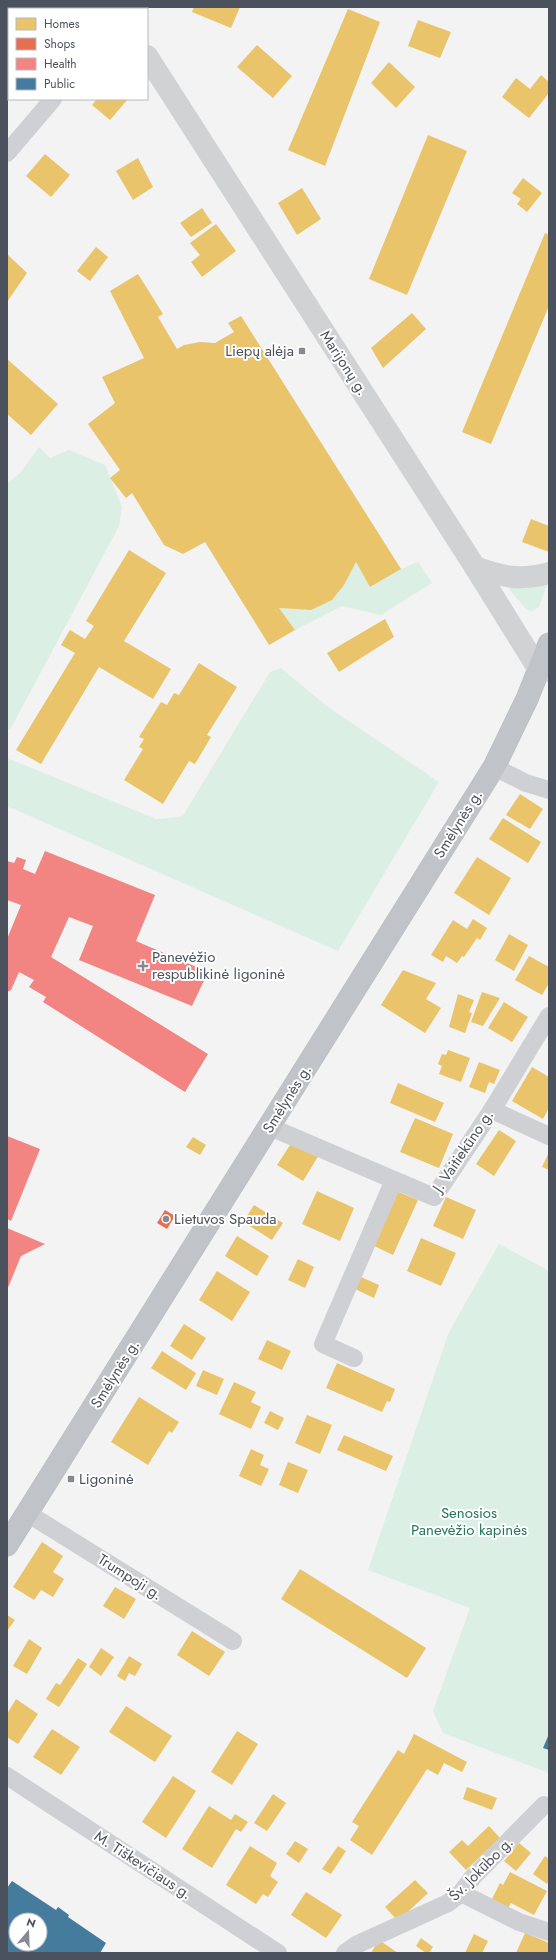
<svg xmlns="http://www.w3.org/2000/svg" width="556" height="1960" viewBox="0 0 556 1960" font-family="Jost,sans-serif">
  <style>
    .green { fill: #dbefe5 }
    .homes { fill: #e9c46a }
    .shops { fill: #e76f51 }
    .health { fill: #f28482 }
    .public { fill: #457b9d; fill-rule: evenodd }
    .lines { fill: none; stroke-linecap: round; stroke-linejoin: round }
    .highway-casing { stroke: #b9bbc0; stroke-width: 23 }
    .street { stroke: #ced0d3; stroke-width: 18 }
    .secondary { stroke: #d0d2d4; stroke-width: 22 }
    .highway { stroke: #c0c3c8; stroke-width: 22 }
    .poi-dot { fill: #868a92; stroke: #fff; stroke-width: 1.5 }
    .labels { text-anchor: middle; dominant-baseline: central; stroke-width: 4; stroke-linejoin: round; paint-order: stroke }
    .poi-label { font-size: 15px; fill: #4c525d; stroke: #fff; text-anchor: start }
    .street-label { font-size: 15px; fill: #4c525d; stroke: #fff }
    .park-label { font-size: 15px; fill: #24775a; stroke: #fff }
  </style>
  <rect width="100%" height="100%" fill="#f3f3f3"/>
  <g class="green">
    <path d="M39 447 50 458 69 450 105 465 122 507 119 526 11 728 7 730V484L21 472Z"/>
    <path d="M356 562 370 587 401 569 418 562 432 583 381 615 342 606 295 630 279 608 311 610 344 585Z"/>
    <path d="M547 584 539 607 532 611 526 609 509 589 510 585Z"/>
    <path d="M281 668 328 707 439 782 338 951 7 806V758L156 819 179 817 184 814 270 672Z"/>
    <path d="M499 1244 549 1271V1773L443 1733 433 1711 470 1608 368 1570 449 1332Z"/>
  </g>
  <g class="homes">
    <path d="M194 7H240L231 28 192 12Z"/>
    <path d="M348 9 380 22 325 166 288 150Z"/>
    <path d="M418 20 451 32 440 58 408 46Z"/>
    <path d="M9 37V86L7 88V39Z"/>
    <path d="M257 45 292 76 273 98 237 67Z"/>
    <path d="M389 62 415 87 396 108 371 83Z"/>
    <path d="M541 75 549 82V93L529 118 502 97 516 78 530 89Z"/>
    <path d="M97 99H128L110 120 92 105Z"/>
    <path d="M428 135 467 151 407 295 369 279Z"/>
    <path d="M45 154 70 175 51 197 26 176Z"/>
    <path d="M138 158 153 187 133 200 116 171Z"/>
    <path d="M523 178 542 193 527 212 517 204 521 199 512 193Z"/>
    <path d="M302 188 321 219 297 235 278 203Z"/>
    <path d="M202 208 212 223 191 237 180 223Z"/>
    <path d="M216 224 236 251 202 277 191 262 200 255 190 243Z"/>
    <path d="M545 233 549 235V306L491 444 462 432Z"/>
    <path d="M96 247 108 257 90 281 77 271Z"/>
    <path d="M7 254 27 273 7 302Z"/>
    <path d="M138 274 163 314 158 317 177 349 184 345 200 342 215 343 234 332 228 323 241 316 401 569 370 587 356 562 344 585 332 600 311 610 279 608 295 630 269 645 205 542 183 554 164 545 132 493 126 498 110 478 120 470 88 424 115 403 102 377 144 358 110 291Z"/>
    <path d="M412 313 426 329 383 368 371 348Z"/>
    <path d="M7 359 58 404 31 435 7 414Z"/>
    <path d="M531 519 549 526V552L522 542Z"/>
    <path d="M129 550 166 573 124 641 171 669 153 699 99 667 41 764 16 750 75 653 61 645 70 630 85 639 94 626 86 621Z"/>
    <path d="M385 619 394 637 339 672 327 653Z"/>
    <path d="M199 663 237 687 207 735 211 737 195 764 189 761 163 804 124 780 143 749 139 747 144 739 139 737 161 702 167 705 174 693 179 695Z"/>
    <path d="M520 794 543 809 530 829 506 815Z"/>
    <path d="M503 818 541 842 528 863 489 839Z"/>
    <path d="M477 857 511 878 489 915 454 893Z"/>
    <path d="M473 919 487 928 480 940 477 938 464 957 462 956 457 963 446 956 443 962 431 955 453 920 467 929Z"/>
    <path d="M509 934 528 945 514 971 495 960Z"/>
    <path d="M529 956 549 967V983L542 995 515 980Z"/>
    <path d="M403 970 436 983 426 999 441 1008 425 1033 381 1005Z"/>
    <path d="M482 992 500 998 483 1026 471 1022Z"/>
    <path d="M458 994 474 1000 469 1012 472 1013 465 1033 449 1027Z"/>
    <path d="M504 1002 528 1017 512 1042 488 1028Z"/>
    <path d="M448 1050 470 1058 461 1082 439 1074 442 1066 438 1064 442 1054 446 1055Z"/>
    <path d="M479 1062 500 1070 494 1084 489 1082 485 1093 469 1087Z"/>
    <path d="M532 1067 549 1077V1108L543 1119 512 1101Z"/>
    <path d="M398 1083 444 1103 435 1122 390 1103Z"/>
    <path d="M415 1118 453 1134 439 1168 400 1152Z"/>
    <path d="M499 1130 516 1141 494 1176 476 1164Z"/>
    <path d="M193 1137 206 1145 200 1155 186 1147Z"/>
    <path d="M294 1139 319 1155 303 1181 277 1165Z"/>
    <path d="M549 1152V1170L542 1167Z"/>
    <path d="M317 1191 354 1208 340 1241 302 1224Z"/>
    <path d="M396 1191 418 1200 393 1255 372 1245Z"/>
    <path d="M446 1197 476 1210 463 1239 433 1226Z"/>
    <path d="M254 1205 283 1223 272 1240 243 1222Z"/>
    <path d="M237 1236 269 1256 257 1276 225 1256Z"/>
    <path d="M421 1238 456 1253 441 1286 407 1271Z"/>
    <path d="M298 1259 314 1267 305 1288 288 1280Z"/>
    <path d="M217 1271 250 1292 232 1321 199 1300Z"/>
    <path d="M361 1277 379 1285 374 1298 355 1289Z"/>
    <path d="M184 1324 206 1338 192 1360 170 1346Z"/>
    <path d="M267 1340 291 1351 282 1370 258 1359Z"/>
    <path d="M162 1351 196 1373 186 1390 151 1368Z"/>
    <path d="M337 1363 395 1389 390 1402 387 1401 382 1412 326 1388Z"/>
    <path d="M203 1370 224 1379 217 1395 196 1386Z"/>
    <path d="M234 1382 256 1392 251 1402 261 1407 251 1429 219 1414Z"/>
    <path d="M139 1397 179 1422 172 1433 169 1431 148 1465 111 1442Z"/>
    <path d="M270 1411 284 1418 278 1430 264 1423Z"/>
    <path d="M307 1415 332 1425 320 1454 295 1443Z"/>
    <path d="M344 1435 393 1456 386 1471 337 1450Z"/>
    <path d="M251 1449 264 1455 260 1465 269 1469 261 1486 239 1476Z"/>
    <path d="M288 1462 308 1470 298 1493 279 1485Z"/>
    <path d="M42 1542 63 1556 53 1572 64 1579 53 1597 41 1590 34 1600 13 1587Z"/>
    <path d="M300 1569 426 1648 407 1678 281 1599Z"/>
    <path d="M115 1587 136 1599 124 1619 103 1606Z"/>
    <path d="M7 1615 15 1620 7 1631Z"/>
    <path d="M192 1631 225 1652 209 1676 177 1655Z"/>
    <path d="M29 1639 42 1648 27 1674 13 1666Z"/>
    <path d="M101 1648 114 1657 101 1676 89 1667Z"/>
    <path d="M129 1656 142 1664 135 1676 129 1673 125 1681 117 1676Z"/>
    <path d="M78 1658 87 1664 59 1707 46 1699 56 1683 60 1685Z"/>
    <path d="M16 1699 38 1714 18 1744 7 1737V1714Z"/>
    <path d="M126 1706 172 1736 155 1762 109 1732Z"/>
    <path d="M52 1729 80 1747 61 1775 33 1757Z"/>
    <path d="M237 1731 258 1744 232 1785 211 1772Z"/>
    <path d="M414 1734 467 1762 462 1772 444 1763 438 1775 427 1769 372 1855 350 1840 359 1826 352 1822 398 1750 404 1754Z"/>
    <path d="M173 1776 196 1791 166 1838 142 1822Z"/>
    <path d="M467 1787 497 1798 492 1810 463 1799Z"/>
    <path d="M273 1794 286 1803 267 1831 254 1823Z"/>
    <path d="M209 1806 231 1820 235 1814 248 1822 241 1832 236 1829 212 1868 182 1849Z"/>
    <path d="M489 1826 500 1838 466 1870 449 1852 462 1840 468 1846Z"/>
    <path d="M295 1841 308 1849 299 1863 286 1854Z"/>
    <path d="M519 1843 531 1853 516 1871 504 1861Z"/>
    <path d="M250 1846 277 1863 270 1876 278 1882 268 1897 263 1894 256 1904 226 1885Z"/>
    <path d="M338 1846 346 1851 331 1874 322 1869Z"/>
    <path d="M545 1856 549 1859V1880L547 1884 533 1874Z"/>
    <path d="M510 1872 547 1891 534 1915 511 1903 507 1910 491 1901 500 1883 503 1885Z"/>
    <path d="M415 1880 428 1893 398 1921 385 1907Z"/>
    <path d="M306 1892 342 1915 326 1938 291 1915Z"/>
    <path d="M525 1933 549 1943 548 1953H516Z"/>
    <path d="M474 1934 488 1941 482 1953H465Z"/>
    <path d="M421 1938 433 1947 429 1953H426L416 1946Z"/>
    <path d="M379 1940 398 1953H371Z"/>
  </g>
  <path class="shops" d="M165 1210 175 1216 167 1229 157 1223Z"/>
  <g class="health">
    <path d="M45 851 155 895 136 941 208 972 192 1006 79 960 93 926 69 917 51 957 208 1054 185 1092 43 1002 46 997 29 987 34 980 19 972 11 990 7 992V939L21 905 7 900V861L14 863 17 857 26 860 23 869 35 874Z"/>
    <path d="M7 1136 40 1149 11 1221 7 1219Z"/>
    <path d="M7 1228 45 1244 21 1256 7 1290Z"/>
  </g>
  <g class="public">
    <path d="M549 1734V1750L543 1748Z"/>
    <path d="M12 1881 56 1910 58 1907 69 1915 68 1917 106 1943 100 1953H7V1888ZM16 1920H40V1944H16Z"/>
  </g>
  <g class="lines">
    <defs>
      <path id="highway" d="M7 1545 494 767 527 699 549 644"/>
    </defs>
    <use href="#highway" class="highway-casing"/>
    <g class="street">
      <path d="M7 153 53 99"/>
      <path d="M494 767 526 783 549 790"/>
      <path d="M492 1110 549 1136"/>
      <path d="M270 1127 434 1197 492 1110 549 1016"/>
      <path d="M354 1358 323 1344 394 1180"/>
      <path d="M27 1513 233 1641"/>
      <path d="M7 1776 278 1953"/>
      <path d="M461 1893 519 1922 549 1932"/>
      <path d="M345 1953 356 1945 448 1903 461 1893 473 1877 544 1805"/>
    </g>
    <g class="secondary">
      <path d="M115 7 116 9"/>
      <path d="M147 56 475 567 539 670 549 671"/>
      <path d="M475 567C503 577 520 581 549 573"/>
    </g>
    <use href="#highway" class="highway"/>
  </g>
  <g class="poi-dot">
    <rect x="298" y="347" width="8" height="8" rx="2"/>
    <path d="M141 960h4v4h4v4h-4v4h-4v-4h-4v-4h4z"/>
    <circle cx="166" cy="1219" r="4"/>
    <rect x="67" y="1475" width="8" height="8" rx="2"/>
  </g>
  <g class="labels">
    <g class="poi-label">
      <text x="294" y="351" text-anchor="end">Liepų alėja</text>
      <text x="152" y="957">Panevėžio<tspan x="152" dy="17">respublikinė ligoninė</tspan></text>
      <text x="174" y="1219">Lietuvos Spauda</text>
      <text x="79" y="1479">Ligoninė</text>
    </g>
    <g class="street-label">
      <text transform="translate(344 363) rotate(57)">Marijonų g.</text>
      <text transform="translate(458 824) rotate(-58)">Smėlynės g.</text>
      <text transform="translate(287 1099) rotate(-58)">Smėlynės g.</text>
      <text transform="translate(463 1151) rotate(-56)">J. Vaitiekūno g.</text>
      <text transform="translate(115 1374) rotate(-58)">Smėlynės g.</text>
      <text transform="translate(130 1577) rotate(32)">Trumpoji g.</text>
      <text transform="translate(143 1865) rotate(33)">M. Tiškevičiaus g.</text>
      <text transform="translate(481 1869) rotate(-45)">Šv. Jokūbo g.</text>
    </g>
    <g class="park-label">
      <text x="469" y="1513">Senosios<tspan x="469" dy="17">Panevėžio kapinės</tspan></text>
    </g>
  </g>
  <rect width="556" height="1960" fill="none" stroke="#4c525d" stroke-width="16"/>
  <rect x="8" y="8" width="140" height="92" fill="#ffffff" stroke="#b7babe"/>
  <rect x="16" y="18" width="20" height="12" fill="#e9c46a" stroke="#b7babe"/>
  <text x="44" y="28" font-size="12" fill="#4c525d">Homes</text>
  <rect x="16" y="38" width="20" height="12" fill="#e76f51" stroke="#b7babe"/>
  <text x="44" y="48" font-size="12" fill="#4c525d">Shops</text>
  <rect x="16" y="58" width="20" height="12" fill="#f28482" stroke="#b7babe"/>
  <text x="44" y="68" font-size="12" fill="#4c525d">Health</text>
  <rect x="16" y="78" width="20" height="12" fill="#457b9d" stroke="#b7babe"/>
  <text x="44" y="88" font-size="12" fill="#4c525d">Public</text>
  <g transform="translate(28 1932) rotate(19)"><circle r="19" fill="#ffffff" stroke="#b7babe"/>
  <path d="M0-3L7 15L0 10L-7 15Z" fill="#868a92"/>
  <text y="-6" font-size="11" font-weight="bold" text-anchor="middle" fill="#4c525d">N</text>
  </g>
</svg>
